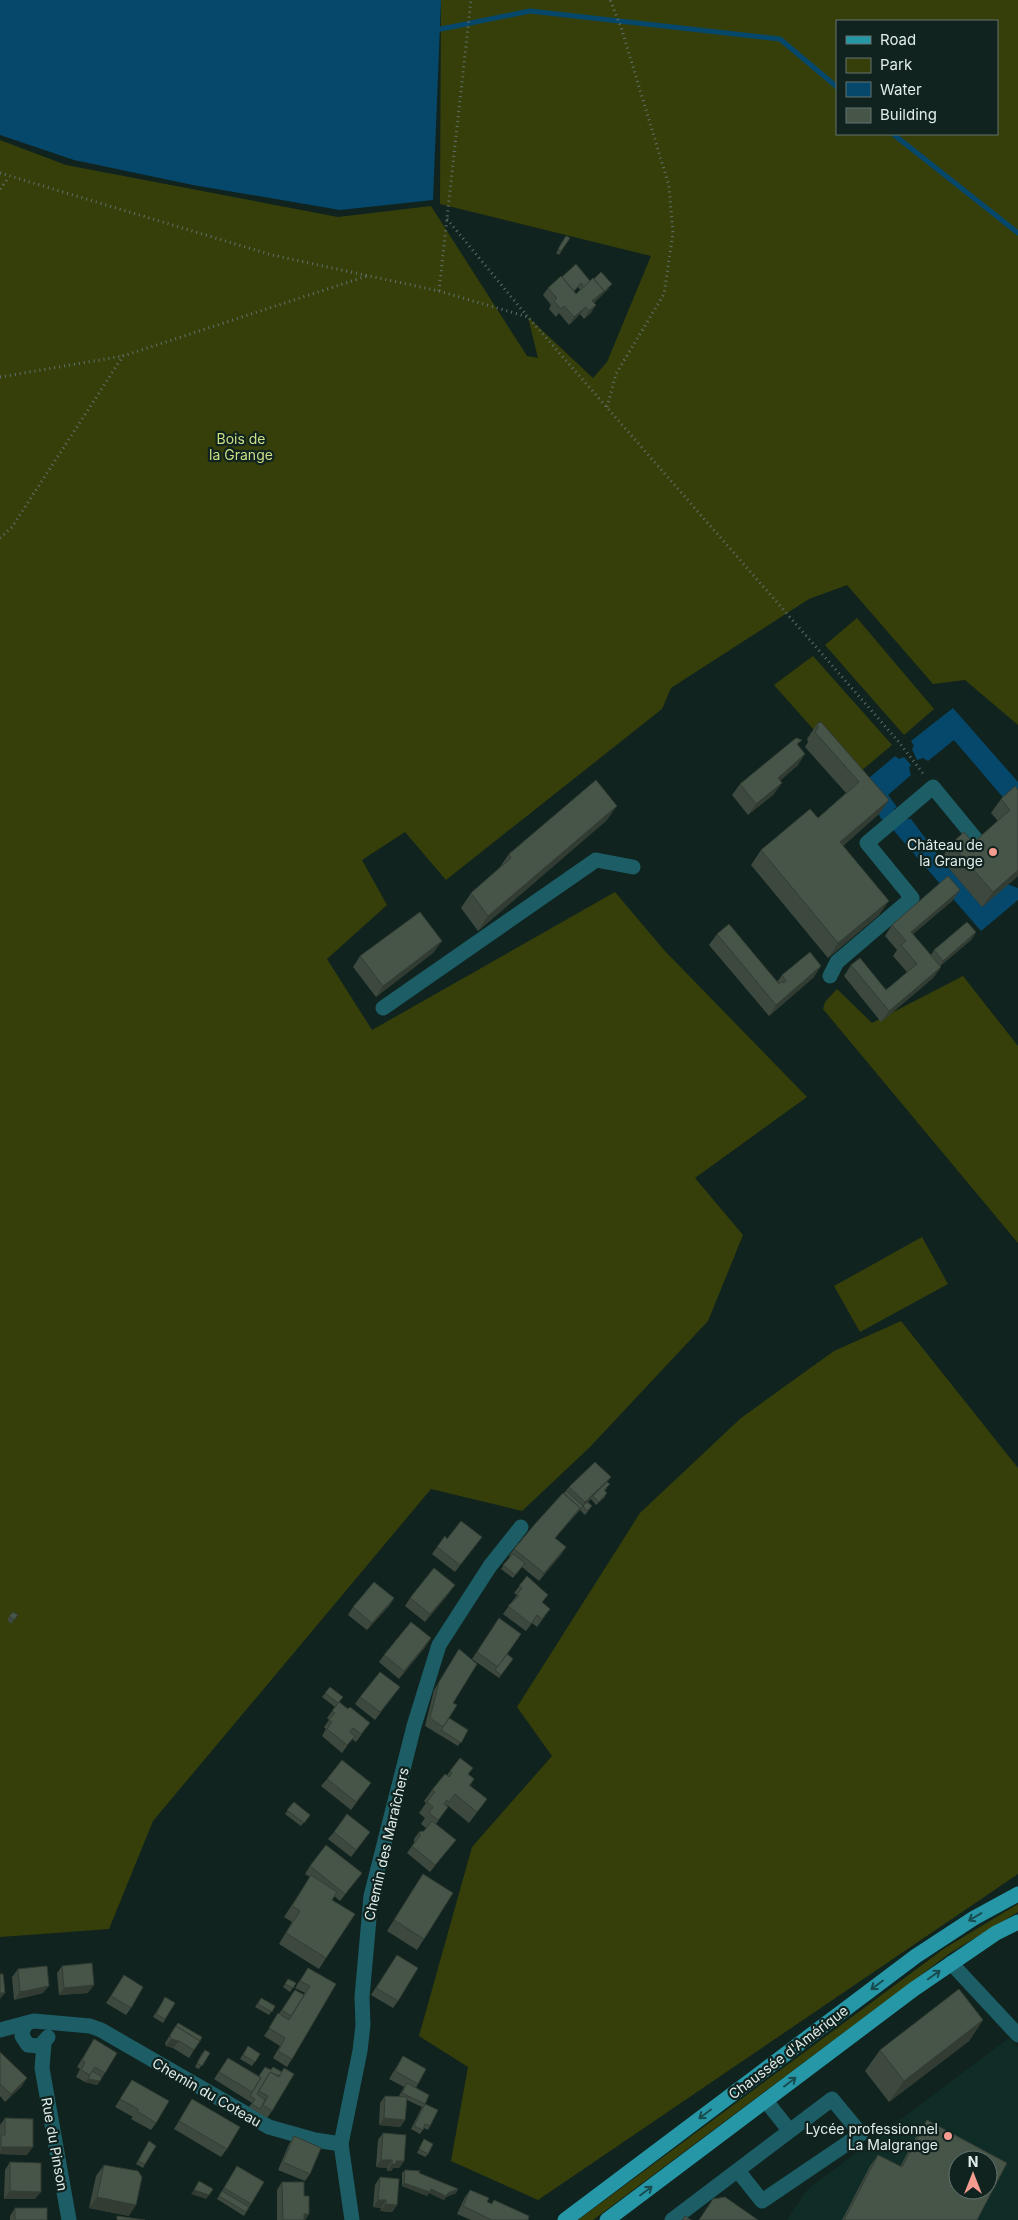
<svg xmlns="http://www.w3.org/2000/svg" width="1018" height="2220" viewBox="0 0 1018 2220" font-family="Inter,sans-serif">
  <style>
    .built { fill: #0f2c27; fill-rule: evenodd }
    .green { fill: #363f09; fill-rule: evenodd }
    .water { fill: #06486b }
    .lines { fill: none; stroke-linecap: round; stroke-linejoin: round }
    .stream { stroke: #06486b; stroke-width: 5 }
    .path { stroke: #60716d; stroke-width: 3; stroke-dasharray: 1 4; stroke-linecap: butt }
    .minor { stroke: #1c5d66; stroke-width: 15 }
    .major { stroke: #2697a7; stroke-width: 15 }
    .wall { fill: #3d493f; fill-rule: evenodd }
    .shaded-wall { fill: #323c33 }
    .building { fill: #475549; stroke: #323c33; fill-rule: evenodd }
    .oneway { stroke: #184c4f }
    .poi-dot { fill: #f59c91; stroke: #10231f; stroke-width: 2 }
    .labels { text-anchor: middle; dominant-baseline: central; stroke-width: 4.5; stroke-linejoin: round; paint-order: stroke }
    .park-label { font-size: 14px; fill: #ccde86; stroke: #10231f }
    .poi-label { font-size: 14px; fill: #e1edea; stroke: #10231f; text-anchor: end }
    .street-label { font-size: 14px; fill: #e1edea; stroke: #10231f }
  </style>
  <rect width="100%" height="100%" fill="#10231f"/>
  <path class="built" d="M1009 2038 1018 2047V2220H787L807 2190ZM958 2160H988V2190H958Z"/>
  <g class="green">
    <path d="M441 0H1018V725L965 680 933 684 847 585 809 599 671 688 662 709 446 880 405 832 362 860 387 905 327 959 372 1030 615 892 664 950 807 1097 695 1178 743 1235 708 1321 589 1448 522 1511 431 1489 153 1821 109 1929 0 1937V140L66 165 338 217 431 206 527 356 538 358 528 317 593 378 607 362 651 256 440 204ZM837 21H997V134H837Z"/>
    <path d="M857 618 934 709 904 735 825 645Z"/>
    <path d="M813 656 892 745 855 776 774 685Z"/>
    <path d="M963 976 1018 1046V1243L823 1009 825 1002 837 989 872 1023Z"/>
    <path d="M922 1237 948 1284 860 1332 834 1286Z"/>
    <path d="M901 1321 1018 1468V1874L538 2200 451 2161 468 2067 419 2036 472 1847 552 1756 517 1707 640 1513 741 1418 834 1351Z"/>
    <path d="M1018 1904V1912L950 1953 593 2220H578L945 1948Z"/>
  </g>
  <g class="water">
    <path d="M0 0H441L433 200 340 210 193 185 74 160 0 135Z"/>
    <path d="M953 708 1018 782V815L954 740 928 761 923 758 917 760 912 749 914 746 911 741Z"/>
    <path d="M895 756 899 759 904 757 911 765 909 768 911 775 888 795 897 807 894 809 896 815 886 820 881 819 876 808 869 778Z"/>
    <path d="M905 819H911L941 859 982 907 1007 884 1018 888V900L981 931 895 832 893 829Z"/>
  </g>
  <g class="lines">
    <g class="stream">
      <path d="M441 29 530 11 780 39 837 87"/>
      <path d="M893 134 1018 233"/>
    </g>
    <g class="path">
      <path d="M0 173 272 255 439 291 528 317 898 741 925 776"/>
      <path d="M0 189 9 177"/>
      <path d="M447 219 527 316"/>
      <path d="M439 291 471 0"/>
      <path d="M0 377 123 356"/>
      <path d="M607 407 616 374 664 294 673 233 669 186 621 27 610 0"/>
      <path d="M0 538 12 527 123 356 367 276"/>
    </g>
    <g class="minor">
      <path d="M830 976 837 962 912 898 867 843 933 787 979 843"/>
      <path d="M383 1008 596 860 633 867"/>
      <path d="M951 1963 1018 2035"/>
      <path d="M27 2023 23 2029 22 2036 28 2045 40 2046 48 2037"/>
      <path d="M0 2030 34 2021 90 2026 101 2030 269 2127 315 2140 341 2144"/>
      <path d="M44 2044 42 2068 69 2220"/>
      <path d="M766 2101 789 2130"/>
      <path d="M352 2220 341 2144 360 2051 363 2025 362 1997 371 1896 414 1726 439 1645 490 1566 521 1527"/>
      <path d="M672 2220 832 2099 861 2134 762 2201 738 2171"/>
    </g>
    <g class="major">
      <path d="M565 2220 916 1956 974 1918 1018 1894"/>
      <path d="M607 2220 914 1989 996 1933 1018 1922"/>
    </g>
  </g>
  <g class="wall">
    <path d="M566 236 570 238 559 255 556 253Z"/>
    <path d="M562 277 609 288 594 303 591 313 584 319 580 314 569 325 559 313 556 317 549 309 551 305 543 295 548 288ZM578 287 580 290 576 294 574 291Z"/>
    <path d="M817 724 889 800 879 814 843 846 879 915 828 958 751 865 761 850 818 818 846 793 805 747 808 742 807 739Z"/>
    <path d="M798 746V765L780 780 774 794 748 815 732 795 740 784Z"/>
    <path d="M1018 790V876L982 907 941 859 951 844 973 843 998 821 991 813 1001 799Z"/>
    <path d="M607 820 478 931 461 908 471 893 500 867 509 854Z"/>
    <path d="M960 890 952 901 913 934 931 955 934 950 976 932 971 940 940 966 941 967 933 978 881 1022 844 976 851 965 886 990 907 972 893 956 897 950 885 936 892 925Z"/>
    <path d="M717 934 777 982 782 975 814 977 769 1016 709 945Z"/>
    <path d="M434 952 376 997 353 967 360 956Z"/>
    <path d="M607 1482V1488L605 1491V1497L596 1505 591 1499 588 1502 592 1506 589 1510 585 1515 580 1510 555 1538 566 1547 539 1581 522 1567 513 1578 501 1569 510 1557 509 1556 514 1549 569 1487Z"/>
    <path d="M482 1537 455 1572 432 1554 437 1547 447 1539Z"/>
    <path d="M527 1576 543 1603 545 1616 537 1627 532 1623 526 1631 503 1614 517 1595 514 1593Z"/>
    <path d="M450 1592 425 1622 405 1606 410 1598Z"/>
    <path d="M394 1598 389 1606 367 1630 348 1615 353 1607Z"/>
    <path d="M13 1612 18 1615 11 1624 7 1620Z"/>
    <path d="M499 1618 502 1661 513 1659 499 1678 472 1659Z"/>
    <path d="M426 1646 399 1679 379 1662 384 1655Z"/>
    <path d="M459 1649 453 1703 449 1718 468 1730 458 1746 425 1726 434 1690Z"/>
    <path d="M330 1687 340 1702 364 1731 356 1742 352 1739 342 1753 322 1736 326 1729 324 1727 329 1720 327 1718 335 1707 322 1697Z"/>
    <path d="M400 1687 375 1720 355 1704 360 1697Z"/>
    <path d="M460 1758 468 1774 474 1779 470 1786 487 1799 469 1823 447 1805 446 1806 448 1807 436 1824 450 1847 430 1872 407 1853 414 1843V1839L419 1832 424 1831 426 1828 421 1824 425 1818 419 1813 426 1803 424 1801 432 1790 447 1775Z"/>
    <path d="M327 1779 366 1790 351 1810 321 1786Z"/>
    <path d="M294 1802 310 1815 301 1826 285 1814Z"/>
    <path d="M334 1832 365 1839 351 1857 328 1839Z"/>
    <path d="M310 1866 362 1873 340 1901 334 1896 332 1900 326 1958 319 1969 279 1944 292 1922 284 1917 310 1877 305 1874Z"/>
    <path d="M423 1874 424 1939 417 1950 387 1931Z"/>
    <path d="M397 1955 398 2001 393 2008 371 1995Z"/>
    <path d="M62 1966 88 1993 59 1995 57 1973Z"/>
    <path d="M308 1968 336 1984 292 2059 287 2067 273 2058 280 2046 264 2036 295 1990 303 1995 305 1993 295 1988Z"/>
    <path d="M18 1969 43 1993 14 2000 12 1977Z"/>
    <path d="M124 1975 131 2008 126 2015 106 2003Z"/>
    <path d="M288 1979 296 1983 290 1992 283 1987Z"/>
    <path d="M261 1998 275 2006 269 2015 255 2007Z"/>
    <path d="M163 2001 175 2003 163 2023 153 2017Z"/>
    <path d="M983 2020 969 2041 889 2102 865 2071 880 2050Z"/>
    <path d="M178 2023 194 2050 189 2058 173 2048 166 2046 165 2043Z"/>
    <path d="M94 2039 105 2073 97 2085 85 2082 76 2077 80 2069 77 2067Z"/>
    <path d="M248 2046 260 2054 252 2066 240 2059Z"/>
    <path d="M0 2052 22 2086 5 2102 0 2096Z"/>
    <path d="M202 2053H210L199 2069 195 2067Z"/>
    <path d="M403 2056 418 2084 416 2088 425 2104 430 2126 428 2130 424 2128 420 2134 411 2129 422 2107 407 2100 405 2120 400 2127 379 2125 380 2103 385 2096H399L404 2087 389 2079Z"/>
    <path d="M228 2058 259 2076 270 2070 273 2067 272 2111 267 2118 249 2107 252 2103 214 2079Z"/>
    <path d="M132 2080 156 2123 151 2130 131 2119 133 2117 115 2107Z"/>
    <path d="M192 2099 227 2149 221 2157 174 2129Z"/>
    <path d="M5 2118 27 2155 0 2154V2125Z"/>
    <path d="M927 2120 977 2220H842L870 2166 878 2155 900 2167 919 2131Z"/>
    <path d="M383 2133 404 2161 399 2168H393L391 2171H387V2168L376 2167 378 2140Z"/>
    <path d="M294 2136 310 2174 305 2181 278 2170 289 2144Z"/>
    <path d="M424 2139 428 2154 425 2157 417 2153Z"/>
    <path d="M149 2141 145 2164 143 2168 136 2164Z"/>
    <path d="M10 2162 35 2199H4L5 2170Z"/>
    <path d="M104 2165 129 2216 89 2208 96 2176Z"/>
    <path d="M237 2166 251 2204 244 2216 217 2199Z"/>
    <path d="M405 2170 419 2173 458 2189 456 2193 446 2197 444 2200 429 2193 427 2196 402 2186V2173Z"/>
    <path d="M380 2177 397 2205 392 2212 380 2211 381 2208 373 2207 375 2185Z"/>
    <path d="M282 2182 304 2196 309 2214 305 2220H277V2190Z"/>
    <path d="M470 2190 487 2202 491 2204 494 2200 528 2220H471L457 2214 465 2197Z"/>
    <path d="M15 2208 47 2220H10V2216Z"/>
  </g>
  <g class="shaded-wall">
    <path d="M612 284 599 298 587 308 592 301Z"/>
    <path d="M596 305 591 313 584 319 589 311Z"/>
    <path d="M586 307 580 314 569 325 574 317Z"/>
    <path d="M805 754 798 765 771 789 778 778Z"/>
    <path d="M782 783 774 794 748 815 756 804Z"/>
    <path d="M889 800 879 814 830 857 840 842Z"/>
    <path d="M617 806 607 820 478 931 488 916Z"/>
    <path d="M1018 870V876L982 907 993 892Z"/>
    <path d="M960 890 952 901 906 940 911 932Z"/>
    <path d="M889 901 879 915 828 958 838 943Z"/>
    <path d="M976 932 971 940 938 968 943 961Z"/>
    <path d="M442 941 434 952 376 997 383 986Z"/>
    <path d="M821 966 814 977 769 1016 776 1005Z"/>
    <path d="M941 967 933 978 881 1022 889 1011Z"/>
    <path d="M611 1477 605 1485 593 1496 583 1506 549 1545 555 1538 585 1502Z"/>
    <path d="M566 1547 561 1555 539 1581 544 1573Z"/>
    <path d="M455 1585 450 1592 425 1622 430 1614Z"/>
    <path d="M394 1598 389 1606 367 1630 372 1623Z"/>
    <path d="M431 1638 426 1646 399 1679 404 1671Z"/>
    <path d="M94 1985 88 1993 59 1995 64 1988Z"/>
    <path d="M49 1986 43 1993 14 2000 20 1992Z"/>
    <path d="M0 1993H5L0 1999Z"/>
    <path d="M983 2020 969 2041 889 2102 904 2081Z"/>
    <path d="M171 2039 179 2041 173 2048 166 2046Z"/>
    <path d="M27 2078 22 2086 5 2102 11 2094Z"/>
    <path d="M88 2079 100 2081 97 2085 85 2082Z"/>
    <path d="M384 2118 405 2120 400 2127 379 2125Z"/>
    <path d="M1 2147H33L27 2155 0 2154Z"/>
    <path d="M381 2160H392L387 2168 376 2167Z"/>
    <path d="M396 2161H404L399 2168H393L391 2171H387L392 2164Z"/>
    <path d="M404 2183 448 2193 458 2189 456 2193 446 2197 444 2200 429 2193 427 2196 402 2186Z"/>
    <path d="M194 2190 209 2195 206 2199 191 2194Z"/>
    <path d="M10 2191 41 2192 35 2199H4Z"/>
    <path d="M97 2197 136 2205 129 2216 89 2208Z"/>
    <path d="M378 2200H386L381 2208 373 2207Z"/>
    <path d="M386 2204 397 2205 392 2212 380 2211Z"/>
    <path d="M304 2214H309L305 2220H300Z"/>
  </g>
  <g class="building">
    <path d="M566 236 570 238 561 251 558 249Z"/>
    <path d="M576 264 590 281 584 287 581 283 574 291 562 277Z"/>
    <path d="M601 272 612 284 601 294 604 291 594 279Z"/>
    <path d="M561 276 576 294 593 278 604 291 592 301 596 305 589 311 586 307 574 317 564 306 561 309 554 301 557 298 548 288Z"/>
    <path d="M821 722 889 800 840 842 889 901 838 943 761 850 810 809 818 818 859 782 815 732 818 728 817 724Z"/>
    <path d="M796 738 802 740 797 744 805 754 778 778 782 783 756 804 740 784Z"/>
    <path d="M596 780 617 806 488 916 471 893 511 858 509 854Z"/>
    <path d="M1015 786 1018 790V870L993 892 951 844 964 832 973 843 1010 810 1001 799Z"/>
    <path d="M948 876 960 890 911 932 941 967 889 1011 851 965 860 958 886 990 917 964 901 945 906 941 892 925Z"/>
    <path d="M420 912 442 941 383 986 360 956Z"/>
    <path d="M967 922 976 932 943 961 934 950Z"/>
    <path d="M729 924 779 984 782 981 783 983 786 981 782 975 810 952 821 966 776 1005 717 934Z"/>
    <path d="M595 1462 611 1477 585 1502 569 1487Z"/>
    <path d="M607 1482 610 1484 604 1490 607 1493 599 1502 593 1496Z"/>
    <path d="M566 1491 583 1506 578 1512 580 1508 564 1493Z"/>
    <path d="M563 1493 580 1508 555 1538 566 1547 544 1573 514 1549 535 1524Z"/>
    <path d="M587 1502 592 1506 587 1511 583 1506Z"/>
    <path d="M461 1521 482 1537 460 1565 437 1547 445 1536 447 1539Z"/>
    <path d="M513 1554 525 1563 515 1575 503 1565Z"/>
    <path d="M434 1568 455 1585 430 1614 410 1598Z"/>
    <path d="M527 1576 548 1595 542 1602 550 1609 542 1619 537 1615 531 1624 508 1606 519 1596 517 1595 522 1588 519 1586Z"/>
    <path d="M374 1582 394 1598 372 1623 353 1607Z"/>
    <path d="M13 1612 18 1615 14 1620 9 1616Z"/>
    <path d="M499 1618 521 1634 498 1667 477 1652Z"/>
    <path d="M411 1622 431 1638 404 1671 384 1655Z"/>
    <path d="M459 1649 477 1664 453 1703 457 1705 443 1727 430 1718 439 1682Z"/>
    <path d="M507 1654 513 1659 501 1675 495 1670Z"/>
    <path d="M380 1672 400 1687 380 1712 360 1697Z"/>
    <path d="M330 1687 343 1697 338 1703 325 1693Z"/>
    <path d="M339 1702 348 1709 350 1707 370 1723 361 1734 353 1728 350 1732 355 1736 347 1745 327 1729 332 1722 329 1720 335 1713 332 1711Z"/>
    <path d="M449 1718 468 1730 461 1743 441 1730Z"/>
    <path d="M460 1758 473 1768 468 1774 474 1779 469 1785 487 1799 477 1812 455 1794 449 1802 447 1800 444 1804 448 1807 438 1820 429 1813 433 1807 427 1802 435 1792 432 1790 445 1774 449 1777 452 1773 450 1771Z"/>
    <path d="M342 1760 371 1783 356 1802 327 1779Z"/>
    <path d="M294 1802 310 1815 304 1823 287 1810Z"/>
    <path d="M347 1814 370 1832 356 1850 334 1832Z"/>
    <path d="M432 1821 456 1840 435 1865 412 1846 420 1836 419 1832 424 1831Z"/>
    <path d="M326 1845 362 1873 345 1894 310 1866Z"/>
    <path d="M423 1874 453 1893 424 1939 394 1920Z"/>
    <path d="M311 1875 337 1892 332 1900 355 1914 326 1958 286 1933 300 1911 292 1906Z"/>
    <path d="M397 1955 418 1968 398 2001 376 1988Z"/>
    <path d="M92 1963 94 1985 64 1988 62 1966Z"/>
    <path d="M47 1966 49 1986 20 1992 18 1969Z"/>
    <path d="M308 1968 336 1984 292 2059 278 2051 285 2038 269 2028 278 2013 289 2020 310 1986 300 1981Z"/>
    <path d="M0 1974H3L5 1993H0Z"/>
    <path d="M124 1975 143 1987 131 2008 111 1996Z"/>
    <path d="M288 1979 296 1983 293 1988 285 1984Z"/>
    <path d="M959 1989 983 2020 904 2081 880 2050Z"/>
    <path d="M295 1990 304 1995 291 2016 282 2010Z"/>
    <path d="M165 1997 175 2003 165 2019 156 2014Z"/>
    <path d="M261 1998 275 2006 272 2012 258 2004Z"/>
    <path d="M178 2023 202 2037 200 2041 176 2026 173 2030Z"/>
    <path d="M176 2026 200 2041 194 2050 179 2041 171 2039 170 2035Z"/>
    <path d="M94 2039 117 2053 105 2073 95 2067 90 2075 81 2070 85 2062 82 2060Z"/>
    <path d="M248 2046 260 2054 255 2062 243 2055Z"/>
    <path d="M205 2050 210 2053 202 2066 197 2063Z"/>
    <path d="M0 2052 27 2078 11 2094 0 2084Z"/>
    <path d="M403 2056 426 2069 418 2084 395 2071Z"/>
    <path d="M228 2058 261 2078 252 2092 219 2072Z"/>
    <path d="M265 2067 271 2070 273 2067 282 2072 279 2076 270 2072 257 2094 265 2100 260 2109 252 2104 255 2099 250 2096 261 2078 259 2076Z"/>
    <path d="M284 2068 294 2074 272 2111 263 2105 268 2096 259 2091 270 2072 279 2077Z"/>
    <path d="M92 2071 102 2077 100 2081 88 2079Z"/>
    <path d="M132 2080 169 2101 156 2123 137 2111 138 2109 120 2099Z"/>
    <path d="M407 2083 429 2095 425 2104 402 2093Z"/>
    <path d="M385 2096 407 2097 405 2120 384 2118Z"/>
    <path d="M192 2099 240 2127 227 2149 179 2121Z"/>
    <path d="M425 2104 438 2110 430 2126 425 2124 423 2130 414 2126Z"/>
    <path d="M5 2118 33 2119V2147H1V2135H5Z"/>
    <path d="M927 2120 1007 2163 977 2220H844L878 2155 902 2167ZM958 2160H988V2190H958Z"/>
    <path d="M383 2133 406 2135 404 2161H396V2164H392V2160H381Z"/>
    <path d="M294 2136 321 2148 310 2174 283 2162Z"/>
    <path d="M424 2139 433 2144 428 2154 419 2149Z"/>
    <path d="M149 2141 156 2146 145 2164 138 2161Z"/>
    <path d="M10 2162 41 2163V2192L10 2191Z"/>
    <path d="M104 2165 138 2171 142 2177 136 2205 97 2197Z"/>
    <path d="M237 2166 264 2182 251 2204 224 2188Z"/>
    <path d="M405 2170 420 2171 419 2173 458 2189 448 2193 446 2196 431 2189 430 2192 404 2183Z"/>
    <path d="M380 2177 399 2179 397 2205 386 2204V2200H378Z"/>
    <path d="M199 2181 213 2189 209 2195 194 2190Z"/>
    <path d="M282 2182H304V2196H309V2214H304V2220H283Z"/>
    <path d="M470 2190 489 2198 487 2202 492 2204 494 2200 529 2216 528 2220H492L463 2206Z"/>
    <path d="M222 2191 249 2207 246 2212 219 2196Z"/>
    <path d="M725 2197 758 2220H699L713 2199Z"/>
    <rect x="15" y="2208" width="32" height="12"/>
    <path d="M117 2216 145 2220H117Z"/>
    <path d="M685 2216 691 2220H682Z"/>
  </g>
  <defs><path id="oneway-shaft" d="M-6 0H5M1.5-3L5.5 0L1.5 3" fill="none" stroke-width="1.6" stroke-linecap="round" stroke-linejoin="round" transform="scale(1.25)"/></defs>
  <g class="oneway">
    <use href="#oneway-shaft" transform="translate(975 1917) rotate(149)"/>
    <use href="#oneway-shaft" transform="translate(934 1975) rotate(-35)"/>
    <use href="#oneway-shaft" transform="translate(877 1985) rotate(143)"/>
    <use href="#oneway-shaft" transform="translate(790 2082) rotate(-37)"/>
    <use href="#oneway-shaft" transform="translate(705 2114) rotate(143)"/>
    <use href="#oneway-shaft" transform="translate(646 2191) rotate(-37)"/>
  </g>
  <g class="poi-dot">
    <circle cx="993" cy="852" r="5"/>
    <circle cx="948" cy="2136" r="5"/>
  </g>
  <g class="labels">
    <g class="park-label">
      <text x="241" y="438">Bois de<tspan x="241" dy="16">la Grange</tspan></text>
    </g>
    <g class="poi-label">
      <text x="983" y="844">Château de<tspan x="983" dy="16">la Grange</tspan></text>
      <text x="938" y="2128">Lycée professionnel<tspan x="938" dy="16">La Malgrange</tspan></text>
    </g>
    <g class="street-label">
      <text transform="translate(386 1844) rotate(-77)">Chemin des Maraîchers</text>
      <text transform="translate(788 2052) rotate(-37)">Chaussée d'Amérique</text>
      <text transform="translate(207 2092) rotate(30)">Chemin du Coteau</text>
      <text transform="translate(55 2144) rotate(80)">Rue du Pinson</text>
    </g>
  </g>
  <rect x="836" y="20" width="162" height="115" fill="#10231f" stroke="#647470"/>
  <rect x="846" y="36" width="25" height="8" fill="#2697a7" stroke="#647470"/>
  <text x="880" y="45" font-size="15" fill="#e1edea">Road</text>
  <rect x="846" y="58" width="25" height="15" fill="#363f09" stroke="#647470"/>
  <text x="880" y="70" font-size="15" fill="#e1edea">Park</text>
  <rect x="846" y="82" width="25" height="15" fill="#06486b" stroke="#647470"/>
  <text x="880" y="95" font-size="15" fill="#e1edea">Water</text>
  <rect x="846" y="108" width="25" height="15" fill="#475549" stroke="#647470"/>
  <text x="880" y="120" font-size="15" fill="#e1edea">Building</text>
  <g transform="translate(973 2175)"><circle r="24" fill="#10231f" stroke="#647470"/>
  <path d="M0-4L9 19L0 12L-9 19Z" fill="#f59c91"/>
  <text y="-8" font-size="14" font-weight="bold" text-anchor="middle" fill="#e1edea">N</text>
  </g>
</svg>
